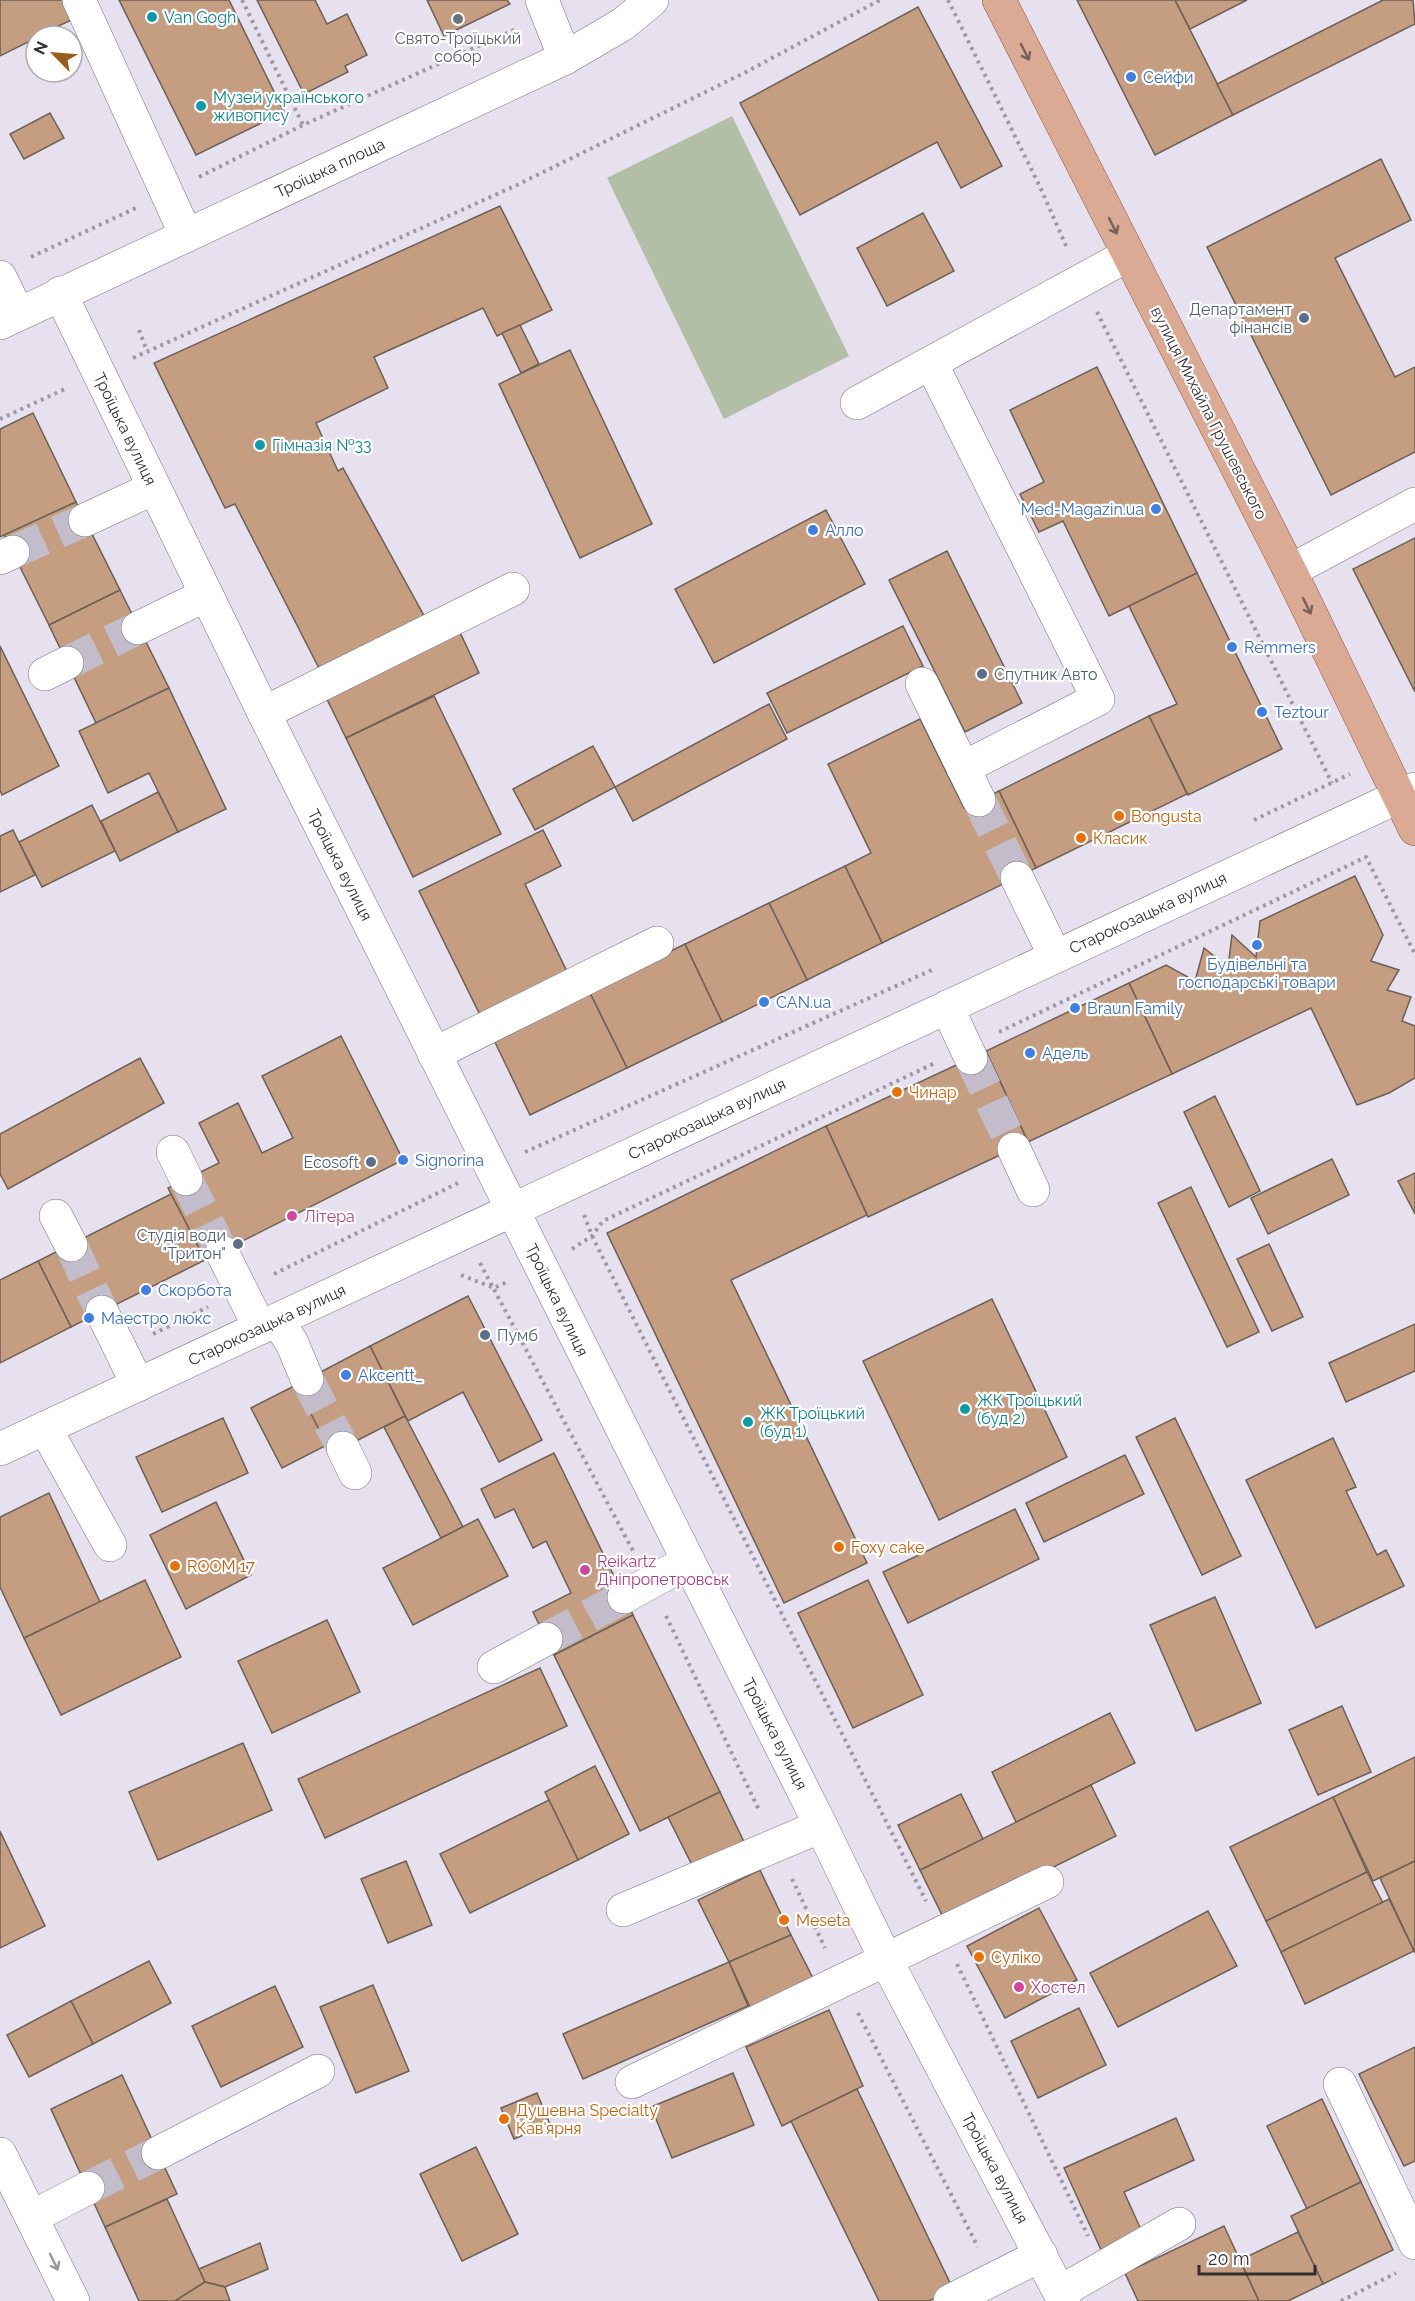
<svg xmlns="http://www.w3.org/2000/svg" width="1415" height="2301" viewBox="0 0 1415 2301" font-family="Raleway,sans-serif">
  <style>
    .green { fill: #b1bfa6 }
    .building { fill: #c59e81; stroke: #6c5f56; stroke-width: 1.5 }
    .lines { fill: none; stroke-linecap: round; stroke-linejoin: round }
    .minor-tunnel { stroke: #c3bcca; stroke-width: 33; stroke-dasharray: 33 16; stroke-linecap: butt }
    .minor-casing { stroke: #77717e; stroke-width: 34 }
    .major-casing { stroke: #8f5a44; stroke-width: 34 }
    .path { stroke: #9d98a3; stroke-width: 4; stroke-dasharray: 3 4.5; stroke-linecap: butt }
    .minor { stroke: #fff; stroke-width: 33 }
    .major { stroke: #daaa94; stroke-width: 33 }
    .oneway { stroke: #75605a }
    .oneway2 { stroke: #98969a }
    .culture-dot { fill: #0f9aa8; stroke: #fff; stroke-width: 2 }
    .worship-dot { fill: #6b7280; stroke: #fff; stroke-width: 2 }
    .shop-dot { fill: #3f7fe0; stroke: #fff; stroke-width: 2 }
    .service-dot { fill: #5c6f8a; stroke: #fff; stroke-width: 2 }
    .food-dot { fill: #e8710a; stroke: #fff; stroke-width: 2 }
    .hotel-dot { fill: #d1479c; stroke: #fff; stroke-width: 2 }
    .labels { text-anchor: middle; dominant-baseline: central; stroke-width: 4.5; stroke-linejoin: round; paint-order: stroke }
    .culture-label { font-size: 16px; fill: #0d838f; stroke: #fff; text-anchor: start }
    .worship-label { font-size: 16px; fill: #5b616d; stroke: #fff }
    .shop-label { font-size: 16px; fill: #366cbe; stroke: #fff; text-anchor: start }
    .street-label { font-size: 16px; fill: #312e34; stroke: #fff }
    .service-label { font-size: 16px; fill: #4e5e75; stroke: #fff; text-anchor: end }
    .food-label { font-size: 16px; fill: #c56008; stroke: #fff; text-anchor: start }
    .hotel-label { font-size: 16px; fill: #b23c85; stroke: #fff; text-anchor: start }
  </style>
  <rect width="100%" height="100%" fill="#e7e0ef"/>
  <path class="green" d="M732 116 849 356 724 419 607 178Z"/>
  <g class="building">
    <path d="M0 0H65L74 19 36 36V38L0 56Z"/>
    <path d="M119 0H229L284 112 196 155Z"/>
    <path d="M257 0H315L327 24 347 14 367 55 345 66 348 72 304 94Z"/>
    <path d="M427 0H507L510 4 444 36Z"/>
    <path d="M1077 0H1175L1233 115 1155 155Z"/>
    <path d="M1175 0H1247L1190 29Z"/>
    <path d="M1383 0H1413L1415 24 1233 115 1217 84Z"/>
    <path d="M918 7 1002 166 961 188 937 142 800 215 740 103Z"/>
    <path d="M50 113 64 138 24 159 10 134Z"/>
    <path d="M1381 159 1411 220 1335 258 1395 377 1415 367V452L1331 495 1207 247Z"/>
    <path d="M500 206 552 310 497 336 483 308 374 357 388 388 316 423 338 471 343 468 428 623 323 676 235 504 225 508 154 363Z"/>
    <path d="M923 213 954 271 887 306 857 248Z"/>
    <path d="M520 325 539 364 521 373 502 333Z"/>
    <path d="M570 350 652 524 580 558 499 384Z"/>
    <path d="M1097 367 1197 573 1109 616 1063 521 1039 532 1020 494 1044 482 1010 410Z"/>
    <path d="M33 413 76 502 0 537V429Z"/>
    <path d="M76 502 120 590 49 625 4 535Z"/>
    <path d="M826 510 865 584 714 663 675 589Z"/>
    <path d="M1415 538V692L1353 569Z"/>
    <path d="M947 551 1022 703 965 732 889 580Z"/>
    <path d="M1197 573 1282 749 1188 795 1149 716 1177 704 1129 606Z"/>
    <path d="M120 590 169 688 96 723 49 625Z"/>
    <path d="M903 626 923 666 787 733 767 693Z"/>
    <path d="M458 628 479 673 346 738 324 693Z"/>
    <path d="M0 646 59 766 2 795 0 790Z"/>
    <path d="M169 688 226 809 178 832 149 773 108 793 79 731Z"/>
    <path d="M434 696 501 834 413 877 346 738Z"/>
    <path d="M769 704 787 739 633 821 615 787Z"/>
    <path d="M1149 716 1187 794 1036 868 999 791Z"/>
    <path d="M920 719 964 808 999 791 1036 868 882 943 845 866 871 853 828 764Z"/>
    <path d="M593 746 615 787 535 830 513 789Z"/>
    <path d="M158 792 178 832 120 861 101 821Z"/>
    <path d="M92 805 115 851 42 887 19 842Z"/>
    <path d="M13 830 35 875 0 892V836Z"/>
    <path d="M543 830 561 866 525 884 570 978 483 1021 419 891Z"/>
    <path d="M845 866 882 943 807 980 769 903Z"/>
    <path d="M1355 876 1383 935 1371 961 1399 970 1387 990 1411 997 1402 1021 1415 1026V1078L1389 1093 1357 1105 1311 1008 1172 1074 1129 983 1166 965 1195 981 1204 948 1228 967 1232 935 1256 957 1260 921Z"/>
    <path d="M769 903 807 980 722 1022 685 944Z"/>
    <path d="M685 944 722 1022 627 1068 589 991Z"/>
    <path d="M1129 983 1172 1074 1028 1142 986 1051Z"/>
    <path d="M589 991 627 1068 530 1115 493 1038Z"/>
    <path d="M341 1036 403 1160 205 1260 168 1188 219 1163 199 1123 238 1103 262 1153 293 1138 262 1076Z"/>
    <path d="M986 1051 1028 1142 868 1217 826 1126Z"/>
    <path d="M140 1058 164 1103 8 1189 0 1174V1134Z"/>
    <path d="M1215 1096 1260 1191 1229 1207 1184 1112Z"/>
    <path d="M826 1126 867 1215 731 1280 867 1563 784 1603 607 1233Z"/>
    <path d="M1332 1159 1349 1195 1268 1234 1251 1198Z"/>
    <path d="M1415 1173V1214L1398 1181Z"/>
    <path d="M1191 1187 1259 1332 1227 1347 1158 1203Z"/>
    <path d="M171 1194 205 1260 71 1327 38 1261Z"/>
    <path d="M1269 1244 1303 1317 1272 1331 1237 1259Z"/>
    <path d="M38 1261 71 1327 0 1363V1280Z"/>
    <path d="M468 1296 542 1440 499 1462 463 1392 408 1421 370 1346Z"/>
    <path d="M992 1299 1067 1457 939 1520 863 1361Z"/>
    <path d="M1415 1324V1371L1346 1402 1329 1363Z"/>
    <path d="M370 1346 405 1416 331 1454 296 1385Z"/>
    <path d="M296 1385 327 1445 282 1468 251 1408Z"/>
    <path d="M405 1416 463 1527 441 1538 384 1427Z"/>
    <path d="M223 1418 248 1473 162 1512 136 1457Z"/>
    <path d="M1175 1418 1241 1556 1202 1575 1136 1437Z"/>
    <path d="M1333 1438 1356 1487 1346 1491 1377 1555 1386 1550 1404 1586 1316 1628 1246 1480Z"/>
    <path d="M554 1453 633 1615 554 1655 533 1612 571 1593 546 1541 533 1548 514 1509 495 1518 481 1489Z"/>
    <path d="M1125 1455 1144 1494 1044 1542 1026 1503Z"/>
    <path d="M49 1493 100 1602 24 1638 0 1587V1517Z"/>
    <path d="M216 1502 251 1575 186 1609 150 1535Z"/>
    <path d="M1015 1509 1039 1559 908 1623 883 1572Z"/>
    <path d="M478 1519 508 1576 413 1625 383 1568Z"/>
    <path d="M145 1580 181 1657 61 1715 24 1638Z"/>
    <path d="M868 1580 923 1695 853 1728 798 1613Z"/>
    <path d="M1215 1597 1261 1703 1196 1731 1150 1625Z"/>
    <path d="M633 1615 720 1792 640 1831 554 1655Z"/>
    <path d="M327 1620 360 1692 272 1733 238 1661Z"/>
    <path d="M540 1668 567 1726 325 1838 298 1779Z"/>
    <path d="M1342 1706 1371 1772 1318 1795 1289 1730Z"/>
    <path d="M1110 1713 1135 1763 1016 1822 992 1772Z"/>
    <path d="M243 1743 272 1810 158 1860 129 1792Z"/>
    <path d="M1415 1757V1861L1373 1881 1333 1797Z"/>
    <path d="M595 1766 629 1834 578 1860 545 1792Z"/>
    <path d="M1091 1785 1116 1836 945 1921 920 1870Z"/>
    <path d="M720 1792 745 1844 694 1869 668 1817Z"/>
    <path d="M961 1794 983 1839 920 1870 898 1825Z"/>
    <path d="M1333 1797 1367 1872 1266 1921 1230 1847Z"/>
    <path d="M549 1800 578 1860 470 1913 440 1854Z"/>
    <path d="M0 1831 45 1926 0 1948Z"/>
    <path d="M406 1861 432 1925 388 1943 361 1879Z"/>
    <path d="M1415 1861V1953L1380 1878Z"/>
    <path d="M760 1870 791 1935 729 1962 698 1900Z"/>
    <path d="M1367 1872 1383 1903 1281 1952 1266 1921Z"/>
    <path d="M1389 1899 1414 1951 1305 2004 1281 1952Z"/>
    <path d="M1039 1908 1077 1980 1005 2018 967 1946Z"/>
    <path d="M1208 1911 1237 1966 1118 2027 1090 1973Z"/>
    <path d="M791 1935 818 1988 755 2018 729 1962Z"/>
    <path d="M149 1961 171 2003 93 2044 71 2001Z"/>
    <path d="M729 1962 748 2006 583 2079 563 2034Z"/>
    <path d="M373 1985 409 2071 356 2093 320 2007Z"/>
    <path d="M275 1986 303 2047 221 2087 192 2026Z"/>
    <path d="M71 2001 93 2044 29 2077 7 2035Z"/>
    <path d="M1079 2008 1106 2065 1038 2098 1011 2041Z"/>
    <path d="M829 2010 863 2086 782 2126 746 2047Z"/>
    <path d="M1415 2047V2161L1404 2166 1359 2074Z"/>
    <path d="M733 2073 754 2125 672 2158 651 2107Z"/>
    <path d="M122 2075 177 2194 105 2227 51 2109Z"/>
    <path d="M857 2089 953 2289 929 2301H879L791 2121Z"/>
    <path d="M537 2093 550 2124 514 2139 501 2108Z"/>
    <path d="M1322 2099 1361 2182 1307 2209 1267 2126Z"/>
    <path d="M1176 2118 1194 2160 1124 2192 1143 2234 1102 2252 1064 2168Z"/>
    <path d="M476 2147 518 2234 462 2261 420 2174Z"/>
    <path d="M1361 2182 1393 2250 1323 2284 1291 2216Z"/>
    <path d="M167 2199 205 2282 175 2301H139L105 2227Z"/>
    <path d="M1224 2226 1259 2301H1138L1125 2273Z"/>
    <path d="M1298 2232 1323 2284 1288 2301H1259L1240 2260Z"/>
    <path d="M260 2243 268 2269 225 2287 205 2282 199 2269Z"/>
    <path d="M205 2282 225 2287 230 2301H175Z"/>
  </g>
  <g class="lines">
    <g class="minor-tunnel">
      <path d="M13 552 85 520"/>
      <path d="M67 663 138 628"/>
      <path d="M979 800 1017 878"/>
      <path d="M971 1058 1014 1149"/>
      <path d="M186 1179 222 1252"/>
      <path d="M71 1245 102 1312"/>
      <path d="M307 1379 343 1448"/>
      <path d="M546 1639 624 1597"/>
      <path d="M88 2188 158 2153"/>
    </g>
    <defs>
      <g id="minor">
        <path d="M79 0 186 235"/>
        <path d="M542 0 565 58"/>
        <path d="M0 277 18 314"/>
        <path d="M60 293 264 713 821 1826 886 1960 1064 2301"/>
        <path d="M0 323 565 58 623 24 652 0"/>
        <path d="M931 363 1098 699 963 768"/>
        <path d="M857 403 1128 255"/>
        <path d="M85 520 154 488"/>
        <path d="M0 558 13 552"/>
        <path d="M1290 571 1415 504"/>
        <path d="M138 628 206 595"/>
        <path d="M45 674 67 663"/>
        <path d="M922 684 979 800"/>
        <path d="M264 713 513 589"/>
        <path d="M1017 878 1055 956"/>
        <path d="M947 1007 971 1058"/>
        <path d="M434 1054 657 943"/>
        <path d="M1014 1149 1033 1190"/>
        <path d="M173 1152 186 1179"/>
        <path d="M56 1216 71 1245"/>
        <path d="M222 1252 260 1328"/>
        <path d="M102 1312 138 1385"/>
        <path d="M277 1320 292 1343 307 1379"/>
        <path d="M45 1428 110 1545"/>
        <path d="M343 1448 355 1473"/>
        <path d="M0 1449 1415 789"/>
        <path d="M624 1597 687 1562"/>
        <path d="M494 1667 546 1639"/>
        <path d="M623 1910 821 1826"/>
        <path d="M632 2082 1047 1882"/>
        <path d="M1340 2084 1415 2243"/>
        <path d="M158 2153 318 2071"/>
        <path d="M0 2154 73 2301"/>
        <path d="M32 2217 88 2188"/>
        <path d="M1060 2292 1179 2224"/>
        <path d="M950 2301 1041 2255"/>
      </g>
      <path id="major" d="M999 0 1290 571 1415 829"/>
    </defs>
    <use href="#minor" class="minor-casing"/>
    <use href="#major" class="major-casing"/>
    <g class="path">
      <path d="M242 0 303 125"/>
      <path d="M948 0 1041 189 1067 248"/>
      <path d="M199 177 303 125 516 29"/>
      <path d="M31 257 136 208"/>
      <path d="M1097 312 1332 783"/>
      <path d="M139 330 147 351"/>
      <path d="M133 358 517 185 746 72 880 0"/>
      <path d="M0 419 67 388"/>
      <path d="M1254 820 1350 774"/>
      <path d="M999 1032 1366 857 1415 954"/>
      <path d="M525 1152 934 969"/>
      <path d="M584 1215 592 1236 926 1901"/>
      <path d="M572 1249 592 1236 603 1221 935 1063"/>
      <path d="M480 1263 633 1551"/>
      <path d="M274 1274 458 1183"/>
      <path d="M461 1275 494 1288 507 1282"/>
      <path d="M153 1334 208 1307"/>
      <path d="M666 1616 760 1812"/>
      <path d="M792 1879 825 1948"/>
      <path d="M957 1964 1088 2236"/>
      <path d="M858 2013 978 2247"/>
      <path d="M1341 2301 1396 2273"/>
    </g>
    <use href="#minor" class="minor"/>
    <use href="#major" class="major"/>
  </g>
  <defs><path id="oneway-shaft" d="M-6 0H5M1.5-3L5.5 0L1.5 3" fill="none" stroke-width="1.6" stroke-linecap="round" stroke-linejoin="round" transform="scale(1.5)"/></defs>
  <g class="oneway">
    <use href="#oneway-shaft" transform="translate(1025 52) rotate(63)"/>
    <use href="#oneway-shaft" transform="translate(1113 226) rotate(63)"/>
    <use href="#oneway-shaft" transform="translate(1307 606) rotate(64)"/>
  </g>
  <use class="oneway2" href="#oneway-shaft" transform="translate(54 2262) rotate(64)"/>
  <g class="culture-dot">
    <circle cx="152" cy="17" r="6"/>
    <circle cx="201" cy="106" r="6"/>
    <circle cx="260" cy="445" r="6"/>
    <circle cx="965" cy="1409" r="6"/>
    <circle cx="748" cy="1422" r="6"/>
  </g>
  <circle class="worship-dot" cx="458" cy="19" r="6"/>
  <g class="shop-dot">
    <circle cx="1131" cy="77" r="6"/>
    <circle cx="1156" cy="509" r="6"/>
    <circle cx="813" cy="530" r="6"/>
    <circle cx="1232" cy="647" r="6"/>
    <circle cx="1262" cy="712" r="6"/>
    <circle cx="1257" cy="945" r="6"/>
    <circle cx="764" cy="1002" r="6"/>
    <circle cx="1075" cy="1008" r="6"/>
    <circle cx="1030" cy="1053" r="6"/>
    <circle cx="403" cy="1160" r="6"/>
    <circle cx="146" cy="1290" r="6"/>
    <circle cx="89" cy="1318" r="6"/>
    <circle cx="346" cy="1375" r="6"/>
  </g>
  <g class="service-dot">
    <circle cx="1304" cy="318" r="6"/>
    <circle cx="982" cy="674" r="6"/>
    <circle cx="371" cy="1162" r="6"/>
    <circle cx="238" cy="1244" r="6"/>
    <circle cx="485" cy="1335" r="6"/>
  </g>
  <g class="food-dot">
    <circle cx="1119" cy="816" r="6"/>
    <circle cx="1081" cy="838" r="6"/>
    <circle cx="897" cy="1092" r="6"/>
    <circle cx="839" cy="1547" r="6"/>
    <circle cx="175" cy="1566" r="6"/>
    <circle cx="784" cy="1920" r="6"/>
    <circle cx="979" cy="1957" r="6"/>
    <circle cx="504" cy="2119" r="6"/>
  </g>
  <g class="hotel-dot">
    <circle cx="292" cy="1216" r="6"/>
    <circle cx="585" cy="1570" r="6"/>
    <circle cx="1019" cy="1987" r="6"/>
  </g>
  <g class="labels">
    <g class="culture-label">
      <text x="164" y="17">Van Gogh</text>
      <text x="213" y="97">Музей українського<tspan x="213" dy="18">живопису</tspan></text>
      <text x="272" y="445">Гімназія №33</text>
      <text x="977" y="1400">ЖК Троїцький<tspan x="977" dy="18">(буд 2)</tspan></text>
      <text x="760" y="1413">ЖК Троїцький<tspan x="760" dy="18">(буд 1)</tspan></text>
    </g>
    <g class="worship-label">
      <text x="458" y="38">Свято-Троїцький<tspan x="458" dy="18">собор</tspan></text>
    </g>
    <g class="shop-label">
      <text x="1143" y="77">Сейфи</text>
      <text x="1144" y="509" text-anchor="end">Med-Magazin.ua</text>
      <text x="825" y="530">Алло</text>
      <text x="1244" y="647">Remmers</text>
      <text x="1274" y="712">Teztour</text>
      <text x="1257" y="964" text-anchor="middle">Будівельні та<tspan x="1257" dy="18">господарські товари</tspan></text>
      <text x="776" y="1002">CAN.ua</text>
      <text x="1087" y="1008">Braun Family</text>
      <text x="1042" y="1053">Адель</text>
      <text x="415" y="1160">Signorina</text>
      <text x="158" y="1290">Скорбота</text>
      <text x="101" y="1318">Маестро люкс</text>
      <text x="358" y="1375">Akcentt_</text>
    </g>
    <g class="street-label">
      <text transform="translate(330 168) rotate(-25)">Троїцька площа</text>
      <text transform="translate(1209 413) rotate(63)">вулиця Михайла Грушевського</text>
      <text transform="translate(125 429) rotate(64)">Троїцька вулиця</text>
      <text transform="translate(340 865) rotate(63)">Троїцька вулиця</text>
      <text transform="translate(1148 913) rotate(-25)">Старокозацька вулиця</text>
      <text transform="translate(707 1119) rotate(-25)">Старокозацька вулиця</text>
      <text transform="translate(557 1300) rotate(64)">Троїцька вулиця</text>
      <text transform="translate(267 1325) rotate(-25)">Старокозацька вулиця</text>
      <text transform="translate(775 1734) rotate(63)">Троїцька вулиця</text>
      <text transform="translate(995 2168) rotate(62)">Троїцька вулиця</text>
    </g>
    <g class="service-label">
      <text x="1292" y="309">Департамент<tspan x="1292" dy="18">фінансів</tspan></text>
      <text x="994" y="674" text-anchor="start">Спутник Авто</text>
      <text x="359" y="1162">Ecosoft</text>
      <text x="226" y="1235">Студія води<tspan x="226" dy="18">"Тритон"</tspan></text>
      <text x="497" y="1335" text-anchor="start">Пумб</text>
    </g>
    <g class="food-label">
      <text x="1131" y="816">Bongusta</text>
      <text x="1093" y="838">Класик</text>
      <text x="909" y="1092">Чинар</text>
      <text x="851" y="1547">Foxy cake</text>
      <text x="187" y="1566">ROOM 17</text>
      <text x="796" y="1920">Meseta</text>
      <text x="991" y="1957">Суліко</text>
      <text x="516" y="2110">Душевна Specialty<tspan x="516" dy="18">Кав'ярня</tspan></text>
    </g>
    <g class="hotel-label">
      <text x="304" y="1216">Літера</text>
      <text x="597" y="1561">Reikartz<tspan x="597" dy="18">Дніпропетровськ</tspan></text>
      <text x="1031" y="1987">Хостел</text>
    </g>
  </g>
  <g transform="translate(54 54) rotate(295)"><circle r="28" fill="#ffffff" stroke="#adabae" stroke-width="1.5"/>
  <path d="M0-4.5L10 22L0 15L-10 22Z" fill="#985d1d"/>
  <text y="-9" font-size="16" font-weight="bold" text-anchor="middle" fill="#312e34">N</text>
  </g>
  <path d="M1199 2265v9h116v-9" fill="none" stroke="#312e34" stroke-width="3"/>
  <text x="1208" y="2265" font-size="18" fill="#312e34" stroke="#ffffff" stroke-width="4.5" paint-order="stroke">20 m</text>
</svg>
